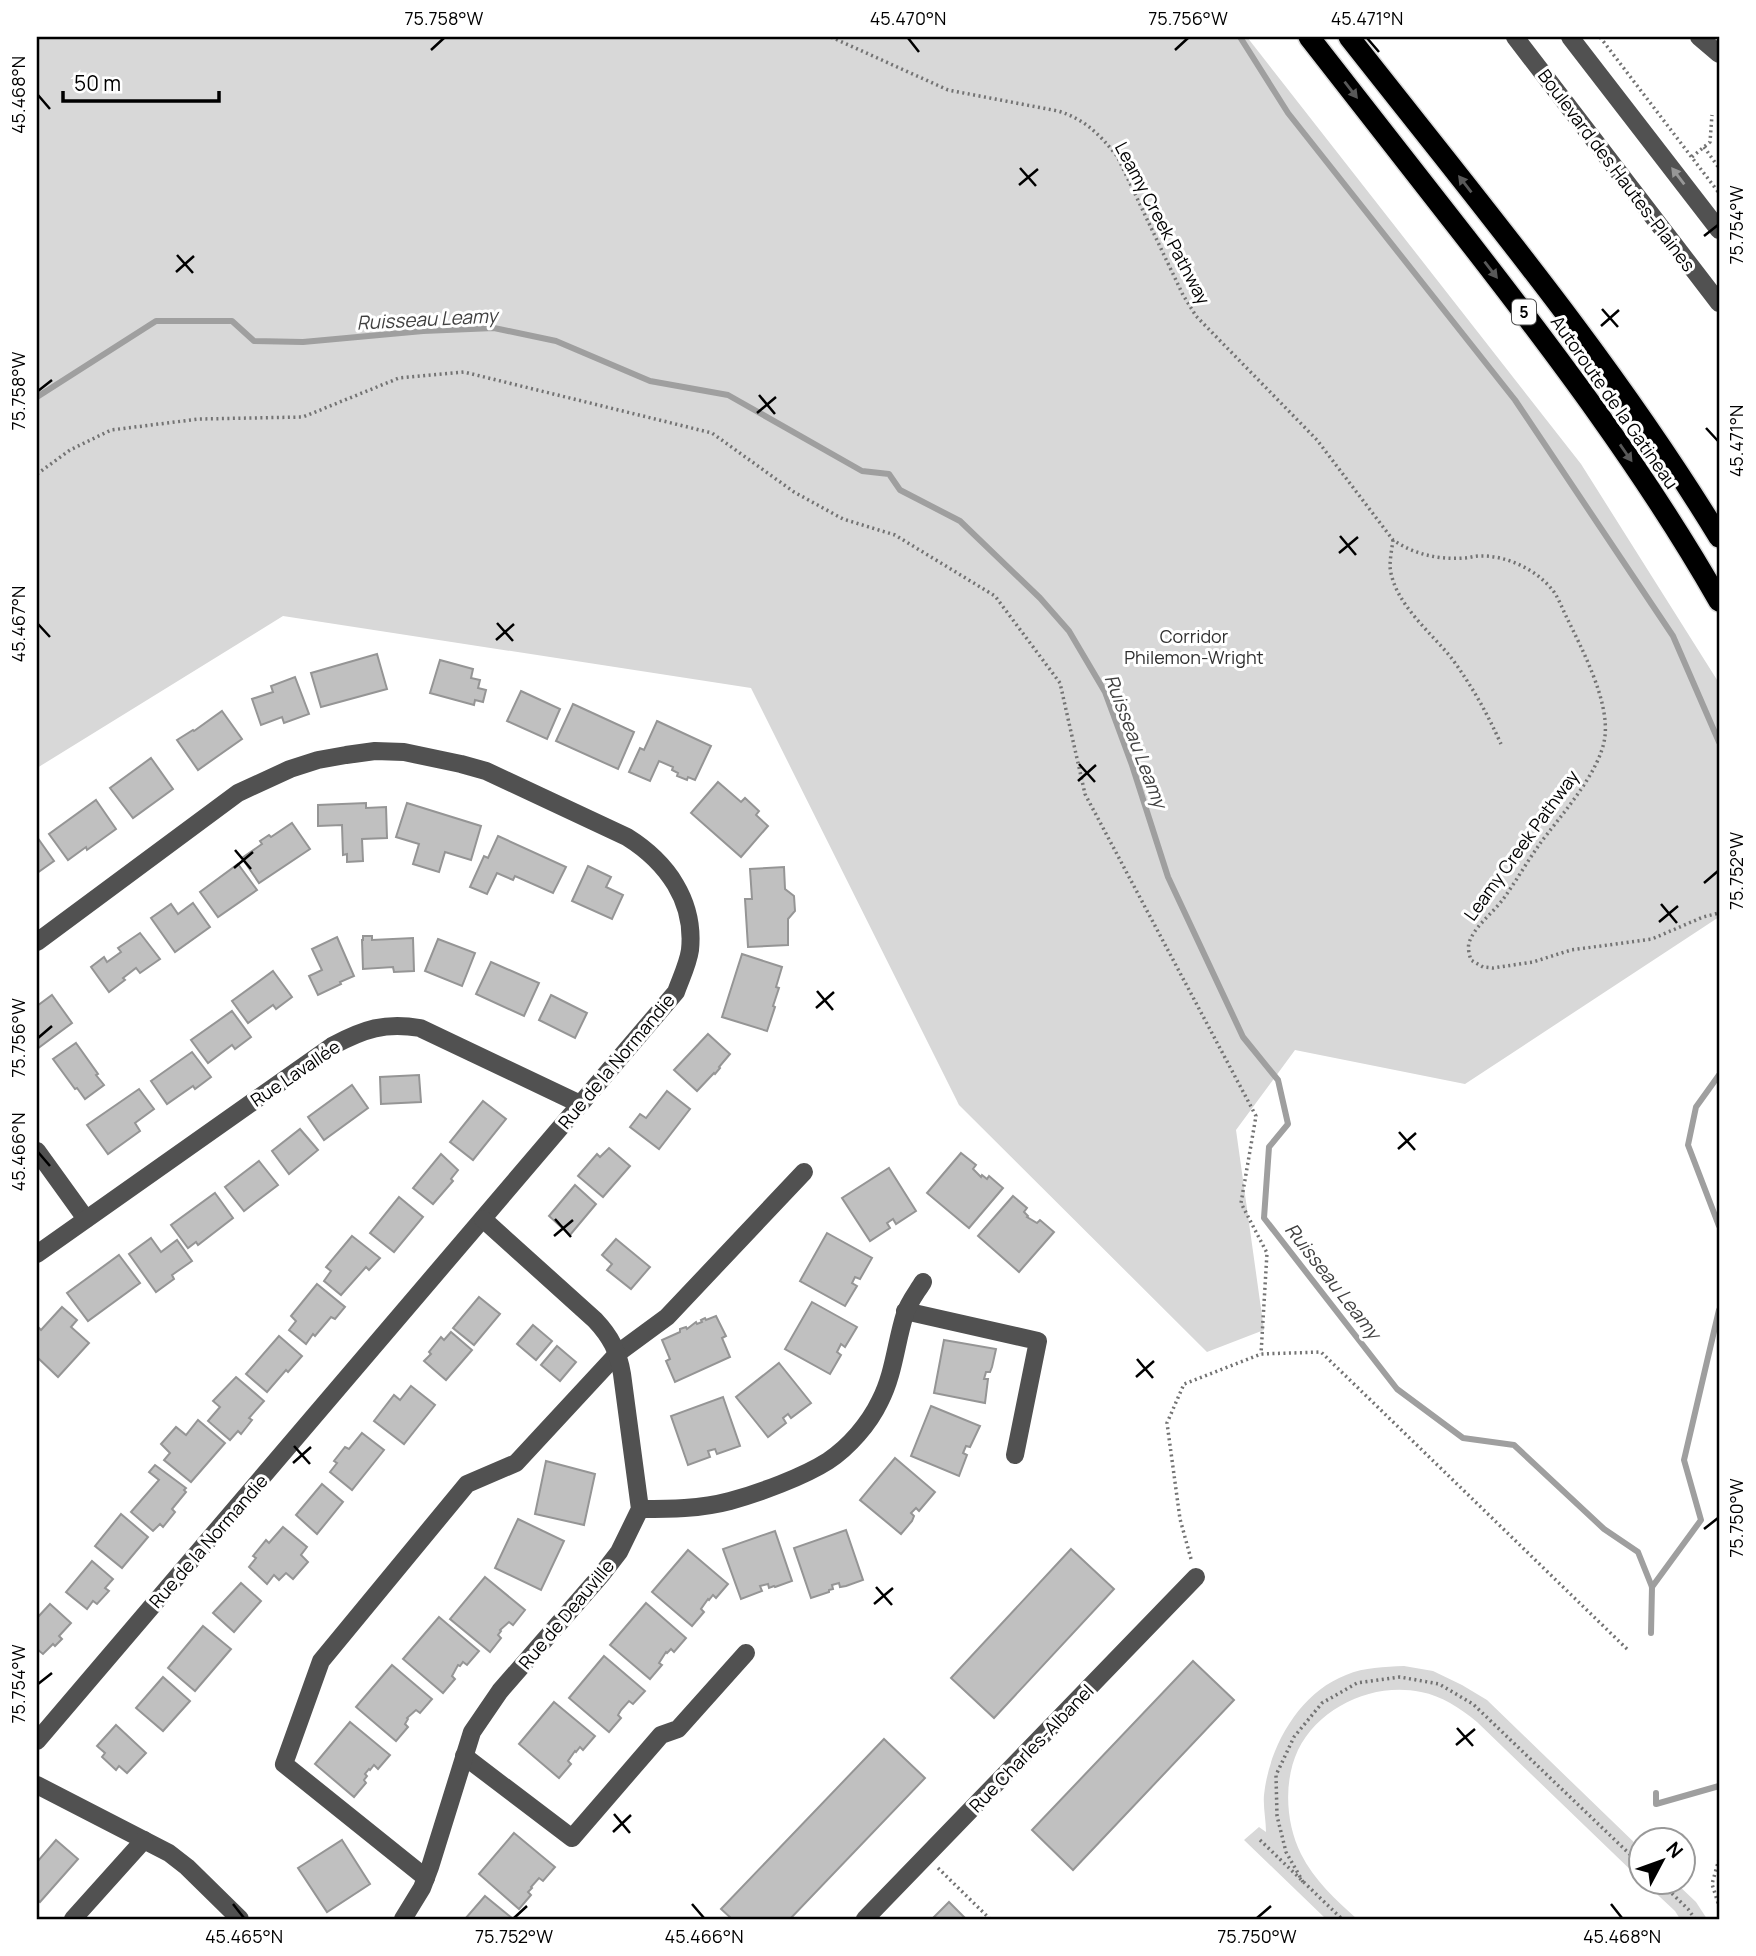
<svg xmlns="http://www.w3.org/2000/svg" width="1756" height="1956" viewBox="0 0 1756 1956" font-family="Manrope,sans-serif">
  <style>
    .green { fill: #d8d8d8 }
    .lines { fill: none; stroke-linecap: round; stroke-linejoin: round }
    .stream { stroke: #9f9f9f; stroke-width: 6 }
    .building { fill: #c0c0c0; stroke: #959595; stroke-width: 2 }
    .highway-casing { stroke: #dbdbdb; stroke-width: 24 }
    .path { stroke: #737373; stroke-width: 3.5; stroke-dasharray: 2 3.5; stroke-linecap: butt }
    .minor { stroke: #515151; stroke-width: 18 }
    .highway { stroke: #000; stroke-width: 21 }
    .oneway { fill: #595959 }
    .oneway2 { fill: #979797 }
    .ticks { fill: none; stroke: #000; stroke-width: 2.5 }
    .labels { text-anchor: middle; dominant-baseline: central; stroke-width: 6; stroke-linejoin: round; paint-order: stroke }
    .shield { fill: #fff; stroke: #4c4c4c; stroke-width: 2 }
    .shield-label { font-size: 16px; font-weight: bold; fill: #000 }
    .street-label { font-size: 18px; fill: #000; stroke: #fff }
    .park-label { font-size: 18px; fill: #2f2f2f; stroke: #fff }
    .water-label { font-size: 19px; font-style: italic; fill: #404040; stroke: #fff }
    .neatline { fill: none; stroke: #000; stroke-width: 2.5 }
    .ticks-label { font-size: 18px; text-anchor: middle; fill: #000 }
  </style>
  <rect width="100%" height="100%" fill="#fff"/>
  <g class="green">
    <path d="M37 37H1247L1581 464 1719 683V917L1465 1084 1295 1050 1236 1130 1264 1330 1207 1352 959 1105 751 688 283 616 37 768Z"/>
    <path d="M1404 1666 1433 1671 1462 1685 1487 1700 1640 1848V1879L1477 1722C1460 1708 1442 1696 1421 1692 1374 1682 1320 1706 1298 1750 1283 1782 1286 1824 1301 1854 1314 1880 1336 1900 1357 1919H1326L1244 1840 1259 1827 1266 1832C1266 1820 1263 1807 1264 1795 1269 1747 1299 1693 1346 1675 1365 1667 1384 1667 1404 1666Z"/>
    <path d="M1645 1883H1676L1696 1902 1707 1919H1680L1675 1911Z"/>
  </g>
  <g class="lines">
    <g class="stream">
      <path d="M1240 37 1288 113 1515 400 1673 636 1719 742"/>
      <path d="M37 397 156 321H232L254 341 303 342 423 331 494 328 556 341 650 381 728 395 862 471 889 474 900 490 960 521 1040 598 1069 631 1105 692 1132 765 1168 877 1243 1037 1278 1080 1288 1124 1269 1147 1264 1218 1397 1389 1463 1438 1514 1445 1604 1529 1638 1552 1652 1587 1651 1633"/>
      <path d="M1719 1075 1696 1107 1688 1145 1719 1226"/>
      <path d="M1652 1587 1701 1520 1684 1460 1719 1310"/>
      <path d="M1656 1793V1804L1719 1786"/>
    </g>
  </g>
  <g class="building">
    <path d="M377 654 387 689 321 707 311 673Z"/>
    <path d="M440 660 473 669 471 678 480 680 478 688 486 690 483 702 475 700 474 705 430 693Z"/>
    <path d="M295 677 309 714 284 723 282 717 261 725 252 699 273 692 271 686Z"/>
    <path d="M521 691 560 709 547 739 507 721Z"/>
    <path d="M573 704 634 732 618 769 556 741Z"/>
    <path d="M222 711 242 739 198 770 177 740 193 730 194 731Z"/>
    <path d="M657 721 711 746 695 780 688 777 687 780 677 776 678 773 672 770 673 767 659 761 650 781 629 772 640 748 644 750Z"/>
    <path d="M151 758 173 789 133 818 110 788Z"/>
    <path d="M718 782 741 802 745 798 759 811 756 815 768 826 741 857 691 813Z"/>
    <path d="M96 800 116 829 87 850 86 847 68 860 49 834Z"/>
    <path d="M366 803V808L386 807 387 838 362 839 363 861 347 862V854L343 855 342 825 318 826V805Z"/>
    <path d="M407 803 481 826 471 860 445 852 439 872 413 864 419 844 396 837Z"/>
    <path d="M292 823 310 849 259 883 242 858 262 844 260 841 269 835 271 837Z"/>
    <path d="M498 836 566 867 553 893 515 876 513 880 497 873 487 894 470 887 484 856 488 858Z"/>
    <path d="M37 837 54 861 37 873Z"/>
    <path d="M238 864 257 890 218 917 200 892Z"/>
    <path d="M588 866 611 877 606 887 623 895 612 919 572 901Z"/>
    <path d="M784 867 785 889 794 896 795 911 788 919V945L748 947 745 899H752L750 869Z"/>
    <path d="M193 903 210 927 175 952 151 918 171 904 178 914Z"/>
    <path d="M140 933 160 959 140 973 136 968 123 978 125 980 109 992 91 967 104 957 107 962 121 952 118 948Z"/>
    <path d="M363 936H372V940L413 938 414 971 394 972 393 967 363 969 362 940H363Z"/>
    <path d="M337 937 354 976 340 982 341 984 318 995 309 976 322 970 312 949Z"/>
    <path d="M438 939 475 953 462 986 425 971Z"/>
    <path d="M742 954 782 967 776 987 779 988 773 1006 775 1007 767 1031 722 1017Z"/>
    <path d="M491 962 539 983 524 1016 476 994Z"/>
    <path d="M273 971 292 997 276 1009 273 1005 248 1023 232 1001Z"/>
    <path d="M52 995 72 1023 37 1049V1006Z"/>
    <path d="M551 995 587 1013 575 1038 539 1020Z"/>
    <path d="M232 1011 251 1037 235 1049 232 1045 208 1063 191 1040Z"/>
    <path d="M708 1034 730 1054 719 1067 720 1068 715 1074 714 1073 697 1091 674 1070Z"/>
    <path d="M76 1043 98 1074 96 1075 104 1085 85 1099 77 1088 75 1089 53 1059Z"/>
    <path d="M192 1052 211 1077 195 1089 193 1086 167 1104 151 1081Z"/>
    <path d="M419 1075 421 1102 381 1104 380 1077Z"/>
    <path d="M352 1085 368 1108 324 1140 308 1117Z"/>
    <path d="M139 1089 154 1109 135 1123 140 1131 108 1154 87 1125Z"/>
    <path d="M667 1091 690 1109 659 1149 630 1127 640 1114 646 1118Z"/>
    <path d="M483 1101 506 1119 473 1160 450 1142Z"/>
    <path d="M300 1129 318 1150 289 1174 272 1151Z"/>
    <path d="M609 1148 630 1166 603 1197 578 1176 597 1154 600 1157Z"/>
    <path d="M961 1153 976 1165 973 1169 981 1177 982 1175 987 1179 989 1176 1003 1188 969 1228 927 1193Z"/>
    <path d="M441 1154 458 1170 451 1179 453 1181 433 1204 413 1188Z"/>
    <path d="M259 1161 278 1185 244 1211 225 1187Z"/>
    <path d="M889 1168 916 1211 896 1224 893 1219 887 1223 890 1228 870 1241 842 1198Z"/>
    <path d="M575 1185 596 1204 570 1235 549 1216Z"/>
    <path d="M215 1193 233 1218 198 1245 196 1242 188 1248 171 1225Z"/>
    <path d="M1013 1196 1027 1208 1024 1212 1028 1216 1027 1217 1037 1223 1040 1220 1054 1232 1019 1272 978 1236Z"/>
    <path d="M399 1197 423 1217 394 1252 370 1233Z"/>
    <path d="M827 1233 872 1258 860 1279 855 1277 852 1283 857 1286 845 1306 800 1281Z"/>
    <path d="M352 1236 380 1258 369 1270 366 1267 341 1295 324 1281 331 1271 326 1267Z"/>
    <path d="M151 1238 161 1252 177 1240 192 1261 172 1275 174 1279 156 1292 129 1254Z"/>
    <path d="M616 1239 650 1267 631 1289 607 1270 612 1264 602 1255Z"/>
    <path d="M119 1255 140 1283 88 1321 67 1293Z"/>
    <path d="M317 1284 345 1307 335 1319 331 1317 315 1336 313 1334 306 1344 289 1330 296 1321 291 1316Z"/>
    <path d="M479 1297 500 1314 474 1345 453 1328Z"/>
    <path d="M812 1302 857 1327 845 1347 841 1344 837 1352 841 1355 830 1374 785 1349Z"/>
    <path d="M62 1307 77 1320 71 1327 89 1343 58 1377 37 1357V1326L41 1330Z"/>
    <path d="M716 1316 726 1336 722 1338 730 1357 675 1382 666 1361 670 1359 662 1340 680 1332V1329L686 1327 687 1329 696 1322 697 1324 702 1322 701 1320 705 1318 706 1320Z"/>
    <path d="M533 1325 552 1341 536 1360 517 1344Z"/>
    <path d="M451 1332 472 1350 446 1380 424 1361 431 1354 429 1352 441 1337 444 1340Z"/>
    <path d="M279 1336 302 1356 288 1372 286 1370 267 1392 246 1374Z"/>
    <path d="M944 1340 996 1349 992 1367 990 1372H986L984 1379H988L985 1403 934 1393Z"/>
    <path d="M557 1346 576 1362 560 1381 541 1365Z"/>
    <path d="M779 1363 811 1403 791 1418 788 1414 783 1418 786 1423 768 1437 736 1397Z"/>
    <path d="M236 1377 264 1401 249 1418 252 1420 241 1434 238 1431 230 1440 208 1421 220 1407 213 1401Z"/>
    <path d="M411 1386 435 1405 404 1444 374 1421 394 1395 400 1400Z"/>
    <path d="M723 1397 740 1446 717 1454 715 1449 708 1451 710 1457 688 1465 671 1416Z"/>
    <path d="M931 1406 980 1426 970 1447 966 1446 963 1453 967 1455 959 1476 911 1456Z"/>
    <path d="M198 1420 225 1443 191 1482 164 1460 170 1453 161 1444 176 1427 186 1435Z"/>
    <path d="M362 1433 384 1450 352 1490 330 1472 337 1463 334 1461 345 1447 349 1449Z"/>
    <path d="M895 1458 935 1492 919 1511 916 1508 911 1513 914 1516 912 1521 901 1534 860 1500Z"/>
    <path d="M546 1461 595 1474 584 1525 535 1514Z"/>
    <path d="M155 1465 186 1488 184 1490 186 1492 172 1509 175 1512 163 1527 160 1524 153 1531 131 1512 159 1480 149 1472Z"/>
    <path d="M322 1484 343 1502 317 1534 296 1515Z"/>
    <path d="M121 1514 148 1537 122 1568 95 1546Z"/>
    <path d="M518 1519 564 1541 541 1590 495 1568Z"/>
    <path d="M283 1527 307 1547 301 1555 308 1562 293 1579 286 1573 279 1580 274 1575 267 1584 249 1567 256 1558 253 1556 266 1540 269 1543Z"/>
    <path d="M846 1530 863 1580 846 1586 840 1587 839 1583 832 1585 833 1589 829 1590V1592L811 1598 794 1548Z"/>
    <path d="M775 1531 792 1581 775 1587 774 1586 769 1588 768 1584 760 1586 762 1591 741 1599 723 1549Z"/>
    <path d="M1071 1549 1114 1589 994 1718 951 1678Z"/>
    <path d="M688 1550 728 1584 716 1598 713 1595 709 1600 708 1599 701 1609 704 1612 692 1626 652 1592Z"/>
    <path d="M92 1561 113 1579 105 1588 109 1591 97 1604 93 1601 87 1609 66 1592Z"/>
    <path d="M485 1577 525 1610 513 1625 509 1622 500 1630 501 1631 498 1635 501 1638 490 1652 450 1619Z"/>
    <path d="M241 1583 261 1601 234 1632 213 1613Z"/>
    <path d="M646 1603 686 1638 674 1652 671 1649 667 1653 666 1652 659 1663 662 1665 650 1679 610 1645Z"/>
    <path d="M50 1604 71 1623 59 1636 62 1639 55 1646 53 1644 43 1654 37 1649V1618Z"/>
    <path d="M439 1617 479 1651 467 1665 463 1662 460 1666 458 1665 452 1676 455 1679 443 1693 403 1659Z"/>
    <path d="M203 1626 231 1649 195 1691 168 1668Z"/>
    <path d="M604 1656 645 1691 633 1704 629 1701 621 1710 618 1715 621 1718 609 1732 569 1698Z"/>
    <path d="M1193 1661 1234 1700 1073 1870 1032 1830Z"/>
    <path d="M392 1665 432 1699 420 1713 416 1710 407 1718 408 1719 405 1724 408 1727 396 1741 356 1707Z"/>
    <path d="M163 1677 190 1701 163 1731 136 1708Z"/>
    <path d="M554 1702 595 1736 583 1750 580 1747 576 1752 575 1751 568 1761 571 1764 559 1778 519 1744Z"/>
    <path d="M350 1722 390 1755 378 1769 374 1765 370 1770 369 1769 365 1774 367 1776 364 1780 366 1783 354 1797 315 1764Z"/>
    <path d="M116 1725 146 1753 127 1773 119 1766 116 1770 102 1757 105 1753 97 1746Z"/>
    <path d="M884 1739 925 1778 790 1919H732L721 1909Z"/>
    <path d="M514 1833 555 1867 543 1881 539 1878 531 1887 532 1888 528 1892 531 1895 519 1909 479 1874Z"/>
    <path d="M56 1840 78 1859 40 1902 37 1899V1862Z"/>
    <path d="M342 1840 370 1884 327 1912 298 1868Z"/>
    <path d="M485 1896 513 1919H465Z"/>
    <path d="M949 1902 966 1919H932Z"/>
  </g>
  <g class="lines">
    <defs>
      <g id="highway">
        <path d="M1309 37C1362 104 1414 171 1466 238 1557 355 1646 473 1719 601"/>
        <path d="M1349 37C1477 200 1611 360 1719 537"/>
      </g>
    </defs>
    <use href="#highway" class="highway-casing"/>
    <g class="path">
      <path d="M831 37 948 90 1058 111C1085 119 1100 135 1117 156L1183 295 1196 316 1317 440 1393 540C1414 554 1438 560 1464 558 1469 558 1474 556 1480 556 1506 555 1538 570 1554 592 1559 599 1562 608 1566 616 1582 649 1609 700 1605 736 1601 772 1560 816 1539 845 1527 862 1516 881 1504 898 1494 912 1477 924 1470 940 1467 946 1469 954 1471 960L1483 967 1493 968 1533 962 1571 950 1652 939 1703 917 1719 913"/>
      <path d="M1600 37 1719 193"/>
      <path d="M1704 147 1719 168"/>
      <path d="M1692 157 1710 142 1712 115"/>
      <path d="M37 474 70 450 111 430 199 419 303 417 399 378 464 372 712 433 794 492 843 519 895 535 995 596 1060 683 1085 794 1256 1116 1241 1203 1267 1253 1261 1354"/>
      <path d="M1393 540C1392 548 1390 558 1390 567 1394 604 1432 633 1453 660 1473 688 1487 713 1501 744"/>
      <path d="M1191 1559 1180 1519 1167 1423 1184 1384 1261 1354 1321 1352 1627 1649"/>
      <path d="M1260 1840 1342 1919"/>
      <path d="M1719 1859 1712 1884 1719 1906"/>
      <path d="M938 1868 990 1919"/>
      <path d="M1303 1882 1286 1852 1277 1816 1276 1775 1294 1737 1322 1703 1357 1683 1400 1677 1439 1684 1473 1704 1640 1864"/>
      <path d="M1660 1882 1688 1909 1695 1919"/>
    </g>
    <g class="minor">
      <path d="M1515 37 1719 303"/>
      <path d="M1570 37 1719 230"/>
      <path d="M1699 37 1719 54"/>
      <path d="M37 942 238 793 290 769 318 760 346 755 375 751 404 752 461 764 486 771 627 837C667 862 695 901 690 950 688 964 681 978 676 992L37 1741"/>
      <path d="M37 1151 86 1219"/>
      <path d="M37 1254 332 1046C364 1029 385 1022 420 1028L580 1104"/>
      <path d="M905 1311 1038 1341 1015 1455"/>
      <path d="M640 1509C669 1509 700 1509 730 1501 759 1493 803 1477 828 1461 849 1447 869 1424 880 1401 894 1374 896 1342 905 1314 908 1303 917 1292 923 1282"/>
      <path d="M464 1756 572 1838 661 1735 678 1729 746 1653"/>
      <path d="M37 1785 169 1853 187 1867 240 1919"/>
      <path d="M426 1878 284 1764 321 1661 467 1484 516 1463 618 1353 667 1317 804 1172"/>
      <path d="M73 1919 144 1840"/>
      <path d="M403 1919 422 1888 430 1867 472 1732 500 1691 602 1574 619 1552 640 1509 622 1374C618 1351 611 1337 595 1320L483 1219"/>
      <path d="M865 1919 1196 1577"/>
    </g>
    <use href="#highway" class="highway"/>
  </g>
  <defs><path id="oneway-solid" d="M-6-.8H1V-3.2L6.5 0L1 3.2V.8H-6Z" transform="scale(1.75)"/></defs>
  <g class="oneway">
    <use href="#oneway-solid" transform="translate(1351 90) rotate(52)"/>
    <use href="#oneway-solid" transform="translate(1465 184) rotate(-128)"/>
    <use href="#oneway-solid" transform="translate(1491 270) rotate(52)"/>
    <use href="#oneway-solid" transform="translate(1626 453) rotate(55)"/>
  </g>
  <use class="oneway2" href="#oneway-solid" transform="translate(1678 176) rotate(-127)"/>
  <path class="ticks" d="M908 38 919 52M1367 38 1379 52M431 50 444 38M1175 50 1188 38M38 95 50 109M1020 168 1036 186M1019 185 1038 169M1704 236 1718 225M177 255 193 273M176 272 194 256M1602 309 1618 327M1601 326 1619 310M38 391 52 380M759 395 775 414M757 413 776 397M1706 428 1718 441M1340 536 1356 555M1339 553 1358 537M497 623 513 641M38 624 50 637M496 640 514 624M1079 764 1095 782M1078 781 1096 765M235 850 251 869M234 868 253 852M1704 883 1718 871M1661 904 1677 923M1659 922 1678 906M817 991 833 1010M816 1008 834 992M38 1038 52 1026M1399 1132 1415 1150M1398 1149 1416 1133M38 1152 50 1166M555 1219 571 1237M554 1236 573 1220M1137 1359 1153 1378M1136 1377 1154 1361M294 1446 310 1464M293 1463 311 1447M1704 1529 1718 1518M876 1587 892 1605M874 1604 893 1588M38 1684 52 1673M1457 1728 1473 1746M1456 1745 1475 1729M614 1814 630 1833M613 1832 631 1815M233 1904 244 1918M692 1904 704 1918M1611 1904 1622 1918M514 1918 527 1906M1257 1918 1271 1906"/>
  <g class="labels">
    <rect class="shield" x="1512" y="299.5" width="24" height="25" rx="5"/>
    <g class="shield-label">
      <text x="1524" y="312">5</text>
    </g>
    <g class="street-label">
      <text transform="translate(1617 170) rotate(53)">Boulevard des Hautes-Plaines</text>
      <text transform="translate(1163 223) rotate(62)">Leamy Creek Pathway</text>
      <text transform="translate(1615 402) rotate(55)">Autoroute de la Gatineau</text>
      <text transform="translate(1521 845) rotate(-54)">Leamy Creek Pathway</text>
      <text transform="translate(616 1061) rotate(-50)">Rue de la Normandie</text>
      <text transform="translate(295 1073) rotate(-34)">Rue Lavallée</text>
      <text transform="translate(208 1541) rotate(-49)">Rue de la Normandie</text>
      <text transform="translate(566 1614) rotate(-50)">Rue de Deauville</text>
      <text transform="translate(1031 1748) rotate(-46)">Rue Charles-Albanel</text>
    </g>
    <g class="park-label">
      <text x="1194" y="636">Corridor<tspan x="1194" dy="21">Philemon-Wright</tspan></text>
    </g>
    <g class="water-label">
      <text transform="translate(427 319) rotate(-3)">Ruisseau Leamy</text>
      <text transform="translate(1136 741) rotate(69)">Ruisseau Leamy</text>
      <text transform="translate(1333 1281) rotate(52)">Ruisseau Leamy</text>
    </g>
  </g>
  <rect width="1756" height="1956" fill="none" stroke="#ffffff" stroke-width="77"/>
  <g transform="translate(1662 1861) rotate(49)"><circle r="33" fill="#ffffff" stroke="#999999" stroke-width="2"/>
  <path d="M0-5L12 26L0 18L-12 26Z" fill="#000000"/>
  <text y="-10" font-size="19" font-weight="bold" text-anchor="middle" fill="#000000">N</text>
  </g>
  <path d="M63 91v10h156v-10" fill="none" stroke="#000000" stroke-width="3.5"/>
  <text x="74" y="91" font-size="21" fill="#000000" stroke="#ffffff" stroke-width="5" paint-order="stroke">50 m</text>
  <rect x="38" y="38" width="1680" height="1880" class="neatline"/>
  <g class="ticks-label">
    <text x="444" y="25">75.758°W</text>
    <text x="908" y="25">45.470°N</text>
    <text x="1188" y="25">75.756°W</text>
    <text x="1367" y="25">45.471°N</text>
    <text transform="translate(19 95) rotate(-90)" y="6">45.468°N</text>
    <text transform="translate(1737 225) rotate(-90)" y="6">75.754°W</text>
    <text transform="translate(19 391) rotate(-90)" y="6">75.758°W</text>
    <text transform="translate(1737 441) rotate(-90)" y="6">45.471°N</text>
    <text transform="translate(19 624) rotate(-90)" y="6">45.467°N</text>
    <text transform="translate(1737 871) rotate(-90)" y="6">75.752°W</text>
    <text transform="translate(19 1038) rotate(-90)" y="6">75.756°W</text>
    <text transform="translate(19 1152) rotate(-90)" y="6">45.466°N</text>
    <text transform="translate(1737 1518) rotate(-90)" y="6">75.750°W</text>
    <text transform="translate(19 1684) rotate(-90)" y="6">75.754°W</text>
    <text x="244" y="1943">45.465°N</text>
    <text x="514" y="1943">75.752°W</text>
    <text x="704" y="1943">45.466°N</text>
    <text x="1257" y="1943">75.750°W</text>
    <text x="1622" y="1943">45.468°N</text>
  </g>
</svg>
